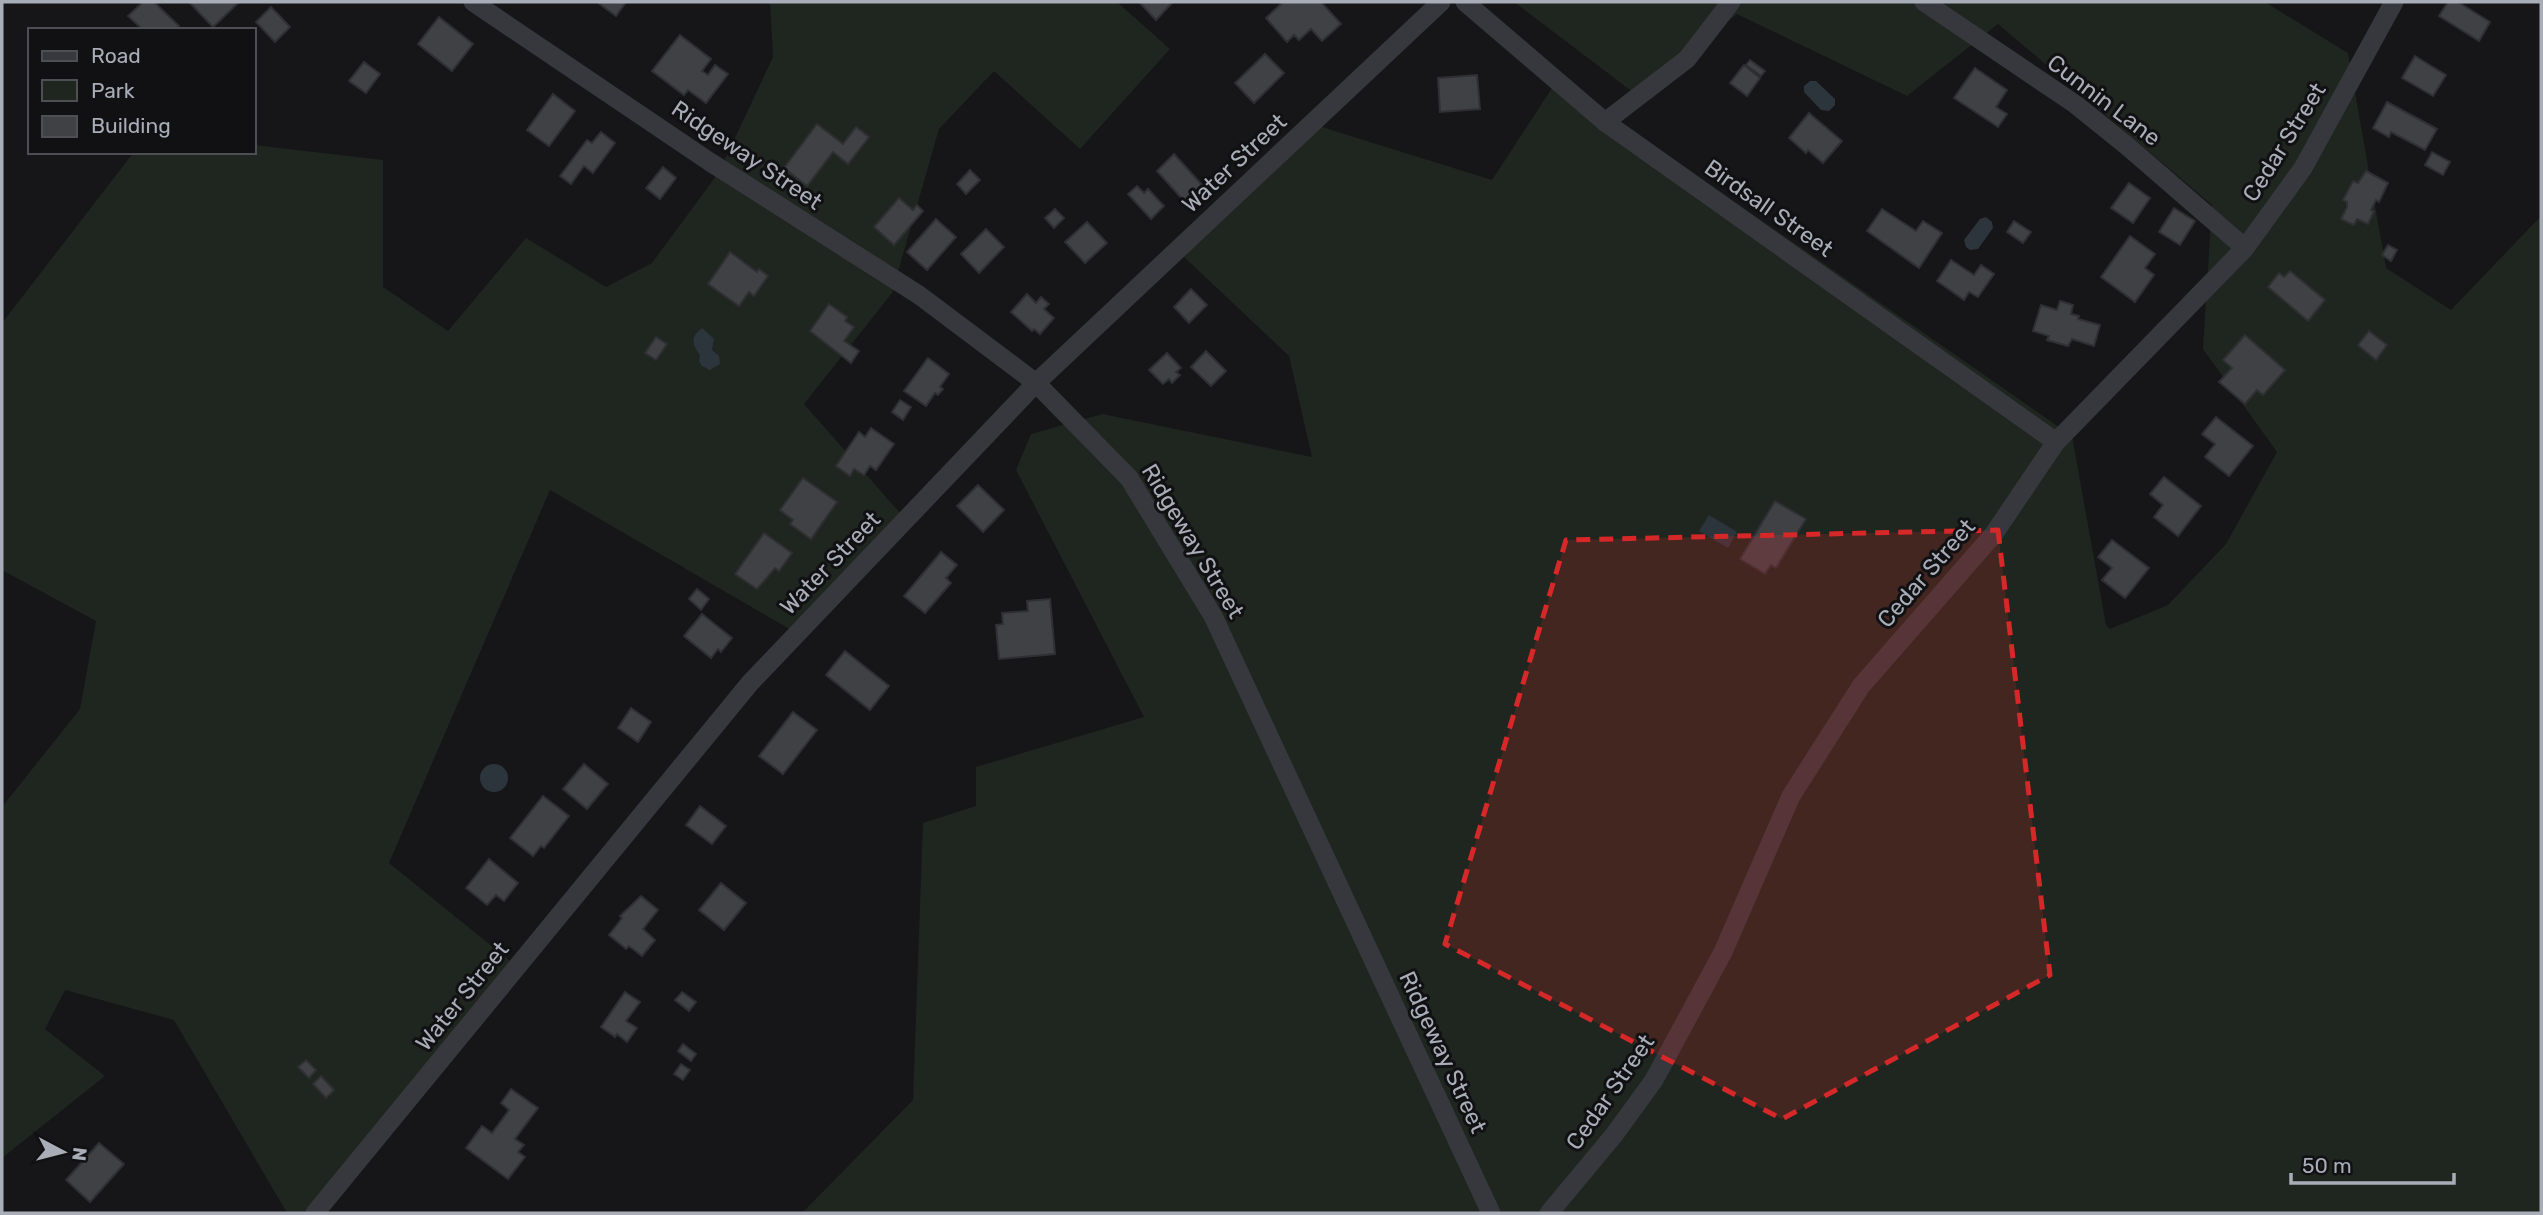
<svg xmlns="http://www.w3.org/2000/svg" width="2543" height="1215" viewBox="0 0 2543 1215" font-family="Rubik,sans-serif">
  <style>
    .green { fill: #1e261f }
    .water { fill: #2c353c }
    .building { fill: #404145; stroke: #303034; stroke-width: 2 }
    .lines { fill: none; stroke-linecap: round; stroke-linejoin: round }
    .minor { stroke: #37383d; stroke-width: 19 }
    .marked { fill: #d62828; fill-opacity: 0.2; stroke: #d62828; stroke-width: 5; stroke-dasharray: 14 9; stroke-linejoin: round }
    .labels { text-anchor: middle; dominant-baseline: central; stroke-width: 6; stroke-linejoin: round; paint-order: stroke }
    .street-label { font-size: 23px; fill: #a8adb8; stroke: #111113 }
  </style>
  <rect width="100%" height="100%" fill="#161618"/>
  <g class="green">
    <path d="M770 2H1117L1170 49 1080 149 994 71 939 129 892 293 804 404 900 513 798 634 550 490 389 863 519 968 312 1213H287L174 1020 65 990 45 1029 105 1076 2 1158V807L80 709 96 621 2 570V323L134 152H254V145L383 160V287L448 331 526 238 606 287 652 263 719 172 773 57Z"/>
    <path d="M1514 2H2265L2348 53 2386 268 2451 310 2541 216V1213H802L913 1100 923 823 976 806V767L1144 717 1016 470 1031 434 1102 414 1312 457 1289 356 1183 256 1309 123 1492 180 1558 79 2072 436 2106 625 2110 629 2168 605 2226 544 2277 452 2203 349 2212 205 1998 24 1907 96 1737 14 1638 96Z"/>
  </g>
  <g class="water">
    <path d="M1810 81H1816L1835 99V105L1829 111 1821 110 1804 92V86Z"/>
    <path d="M1986 217 1992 222 1993 228 1978 249 1970 250 1966 247 1964 240 1980 219Z"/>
    <path d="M702 328 714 339 712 350 719 356 720 364 710 370 702 366 699 361 700 355C692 344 690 337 702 328Z"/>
    <path d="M1709 515 1737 532 1728 548 1699 531Z"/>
    <circle cx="494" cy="778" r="14"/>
  </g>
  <g class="building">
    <path d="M143 2H154L179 26 175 30H139L141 28 128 16Z"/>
    <path d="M189 2H239L213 27Z"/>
    <path d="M597 2H626L616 16Z"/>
    <path d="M1139 2H1171L1172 3 1156 20Z"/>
    <path d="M1283 2H1321L1341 24 1322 41 1311 29 1299 40 1294 35 1287 42 1266 18Z"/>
    <path d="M2448 2H2458L2490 22 2479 41 2439 16Z"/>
    <path d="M271 7 290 27 275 42 256 22Z"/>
    <path d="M439 17 473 44 452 71 418 44Z"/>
    <path d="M680 35 711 59 702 71 708 75 715 65 728 74 706 103 688 90 684 95 652 71Z"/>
    <path d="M1265 54 1284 73 1254 103 1235 83Z"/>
    <path d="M2415 56 2446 75 2433 96 2402 78Z"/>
    <path d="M1750 60 1765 71 1761 76 1746 65Z"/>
    <path d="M364 62 380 74 366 93 349 81Z"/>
    <path d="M1744 65 1760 78 1747 96 1730 83Z"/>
    <path d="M1975 68 2007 90 1996 107 2007 114 1998 127 1954 98Z"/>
    <path d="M1477 75 1480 109 1440 112 1438 78Z"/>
    <path d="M553 94 575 111 549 146 527 130Z"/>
    <path d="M2387 102 2437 129 2425 150 2391 132 2389 137 2373 128Z"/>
    <path d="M1809 113 1842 141 1823 163 1808 150 1806 153 1789 138Z"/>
    <path d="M817 124 843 144 856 127 869 137 848 164 833 152 807 186 784 168Z"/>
    <path d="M601 132 615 143 593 173 584 166 571 184 560 176 587 140 592 143Z"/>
    <path d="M2432 152 2450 162 2443 175 2425 165Z"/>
    <path d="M1174 154 1202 185 1184 201 1157 171Z"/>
    <path d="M663 167 676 178 660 199 646 188Z"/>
    <path d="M970 170 980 180 966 194 957 184Z"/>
    <path d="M2366 171 2388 183 2379 202 2376 200 2371 210 2374 211 2368 224 2357 219 2354 225 2341 219 2347 207V202L2343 200 2353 181 2358 183Z"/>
    <path d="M2129 183 2150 198 2133 223 2111 208Z"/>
    <path d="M1137 186 1144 193 1148 189 1164 206 1151 219 1128 194Z"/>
    <path d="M899 198 913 210 917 205 923 211 894 245 874 227Z"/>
    <path d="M2174 208 2195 221 2180 245 2159 232Z"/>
    <path d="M1055 209 1064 218 1054 228 1045 218Z"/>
    <path d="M1882 209 1916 231 1923 221 1942 233 1919 268 1867 231Z"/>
    <path d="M936 219 956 237 927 270 907 252Z"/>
    <path d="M2014 221 2031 232 2023 243 2007 232Z"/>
    <path d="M1087 222 1107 243 1085 263 1065 242Z"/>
    <path d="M986 229 1004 247 979 273 961 254Z"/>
    <path d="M2130 236 2155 254 2145 268 2154 275 2135 302 2101 277Z"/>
    <path d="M2388 245 2397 250 2391 261 2382 255Z"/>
    <path d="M730 252 757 272 759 269 768 276 754 296 749 292 739 306 708 284Z"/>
    <path d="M1951 260 1974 275 1981 265 1994 274 1978 297 1969 292 1964 300 1937 281Z"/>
    <path d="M2290 271 2325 300 2308 321 2268 287 2279 273 2284 277Z"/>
    <path d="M1191 289 1207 305 1189 323 1174 307Z"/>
    <path d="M1027 294 1036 303 1041 297 1049 304 1044 309 1054 318 1040 334 1034 329 1032 331 1011 312Z"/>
    <path d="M2060 301 2073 305 2071 314 2079 316 2078 319 2100 325 2094 346 2072 339 2068 346 2047 340 2049 336 2033 331 2041 305 2057 310Z"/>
    <path d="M829 304 847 317 845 321 854 327 844 341 859 351 851 363 810 331Z"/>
    <path d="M2369 331 2387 345 2376 360 2358 345Z"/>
    <path d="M2245 335 2285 370 2263 395 2257 390 2245 404 2219 382 2232 368 2223 360Z"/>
    <path d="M656 337 667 344 656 360 645 353Z"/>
    <path d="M1206 351 1226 371 1211 386 1191 367Z"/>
    <path d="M1167 353 1181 368 1176 372 1180 375 1172 383 1169 379 1163 384 1149 370Z"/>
    <path d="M928 358 949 374 940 387 943 389 938 395 935 393 926 406 904 391Z"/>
    <path d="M900 400 911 407 903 420 892 412Z"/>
    <path d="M2216 417 2253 446 2229 476 2205 457 2215 444 2202 434Z"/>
    <path d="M871 428 894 444 876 470 870 466 864 475 854 469 850 476 836 466 859 432 865 437Z"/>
    <path d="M2164 477 2201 506 2178 536 2154 517 2163 505 2150 494Z"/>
    <path d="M803 478 837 502 811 539 790 524 793 520 780 510Z"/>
    <path d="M978 485 1004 510 983 532 957 506Z"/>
    <path d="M1775 501 1806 519 1776 568 1771 565 1765 574 1740 559Z"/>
    <path d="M764 533 792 553 779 571 775 568 757 589 735 574Z"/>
    <path d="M2112 540 2149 568 2125 598 2102 580 2112 568 2098 557Z"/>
    <path d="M941 552 957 565 946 578 951 583 925 613 904 596Z"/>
    <path d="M697 589 709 599 701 610 689 599Z"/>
    <path d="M1050 599 1055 654 999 659 996 625 1003 624 1002 613 1028 611 1027 601Z"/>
    <path d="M702 614 732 638 721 652 718 649 711 658 684 636Z"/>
    <path d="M845 651 889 686 870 710 826 675Z"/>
    <path d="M631 708 651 722 638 742 618 728Z"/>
    <path d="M793 712 817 730 783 774 759 756Z"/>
    <path d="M584 764 608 784 587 809 563 789Z"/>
    <path d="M543 796 569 816 544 848 541 846 533 856 510 838Z"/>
    <path d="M700 806 726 826 712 844 686 825Z"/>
    <path d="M489 859 518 883 504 901 496 895 487 905 466 888Z"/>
    <path d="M721 883 746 903 724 930 699 910Z"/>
    <path d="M641 896 658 910 643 929 655 940 642 956 629 946 626 949 609 935 622 918 620 916Z"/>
    <path d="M625 992 640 1002 626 1021 637 1028 627 1042 617 1034 615 1037 601 1027Z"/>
    <path d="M682 992 696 1002 689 1011 675 1000Z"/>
    <path d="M683 1044 696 1054 691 1061 678 1051Z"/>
    <path d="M306 1060 316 1070 309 1078 298 1067Z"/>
    <path d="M681 1064 690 1070 683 1080 674 1074Z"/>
    <path d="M321 1076 334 1090 326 1098 313 1084Z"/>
    <path d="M511 1089 538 1108 515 1139 524 1145 518 1152 525 1157 508 1179 466 1148 482 1126 492 1133 509 1110 501 1103Z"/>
    <path d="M99 1143 124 1164 90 1202 66 1180Z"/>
  </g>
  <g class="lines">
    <g class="minor">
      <path d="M473 2 710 162 919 295 1036 383 1129 478 1213 616 1491 1213"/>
      <path d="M1465 2 1605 122 2056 442"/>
      <path d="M1924 2 2075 104 2126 145 2245 248"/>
      <path d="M1605 122 1687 59 1731 2"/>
      <path d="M315 1213 750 683 1036 383 1441 2"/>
      <path d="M1549 1213 1614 1135 1654 1080 1723 952 1791 796 1861 686 1993 535 2056 442 2245 248 2303 168 2394 2"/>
    </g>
  </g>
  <path class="marked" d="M1998 530 2050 975 1782 1119 1445 944 1566 540Z"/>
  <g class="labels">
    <g class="street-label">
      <text transform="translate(2104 100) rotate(37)">Cunnin Lane</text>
      <text transform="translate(2284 142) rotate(-58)">Cedar Street</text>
      <text transform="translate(747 155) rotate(34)">Ridgeway Street</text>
      <text transform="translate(1234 163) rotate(-43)">Water Street</text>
      <text transform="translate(1769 208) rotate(35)">Birdsall Street</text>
      <text transform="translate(1193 541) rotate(59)">Ridgeway Street</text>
      <text transform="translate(830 563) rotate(-46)">Water Street</text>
      <text transform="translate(1926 573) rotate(-49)">Cedar Street</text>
      <text transform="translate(462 996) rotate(-51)">Water Street</text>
      <text transform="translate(1443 1052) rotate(65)">Ridgeway Street</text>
      <text transform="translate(1610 1092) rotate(-55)">Cedar Street</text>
    </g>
  </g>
  <rect width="2543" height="1215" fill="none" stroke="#a8adb8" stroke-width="7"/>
  <rect x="28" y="28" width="228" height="126" fill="#111113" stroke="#4d4f55" stroke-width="2"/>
  <rect x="42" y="51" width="35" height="10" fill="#37383d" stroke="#4d4f55" stroke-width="2"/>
  <text x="91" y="63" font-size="21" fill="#a8adb8">Road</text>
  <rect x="42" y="80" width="35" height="21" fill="#1e261f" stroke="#4d4f55" stroke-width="2"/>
  <text x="91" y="98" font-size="21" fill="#a8adb8">Park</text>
  <rect x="42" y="116" width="35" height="21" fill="#404145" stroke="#4d4f55" stroke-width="2"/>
  <text x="91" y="133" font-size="21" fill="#a8adb8">Building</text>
  <g transform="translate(63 1152) rotate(97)" stroke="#111113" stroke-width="5" paint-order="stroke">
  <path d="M0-5L12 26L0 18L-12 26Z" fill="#a8adb8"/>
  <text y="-10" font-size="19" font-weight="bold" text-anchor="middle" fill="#a8adb8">N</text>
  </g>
  <path d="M2291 1173v10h163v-10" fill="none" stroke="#a8adb8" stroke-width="3.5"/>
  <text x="2302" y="1173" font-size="21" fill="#a8adb8" stroke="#111113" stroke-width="5" paint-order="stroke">50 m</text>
</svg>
